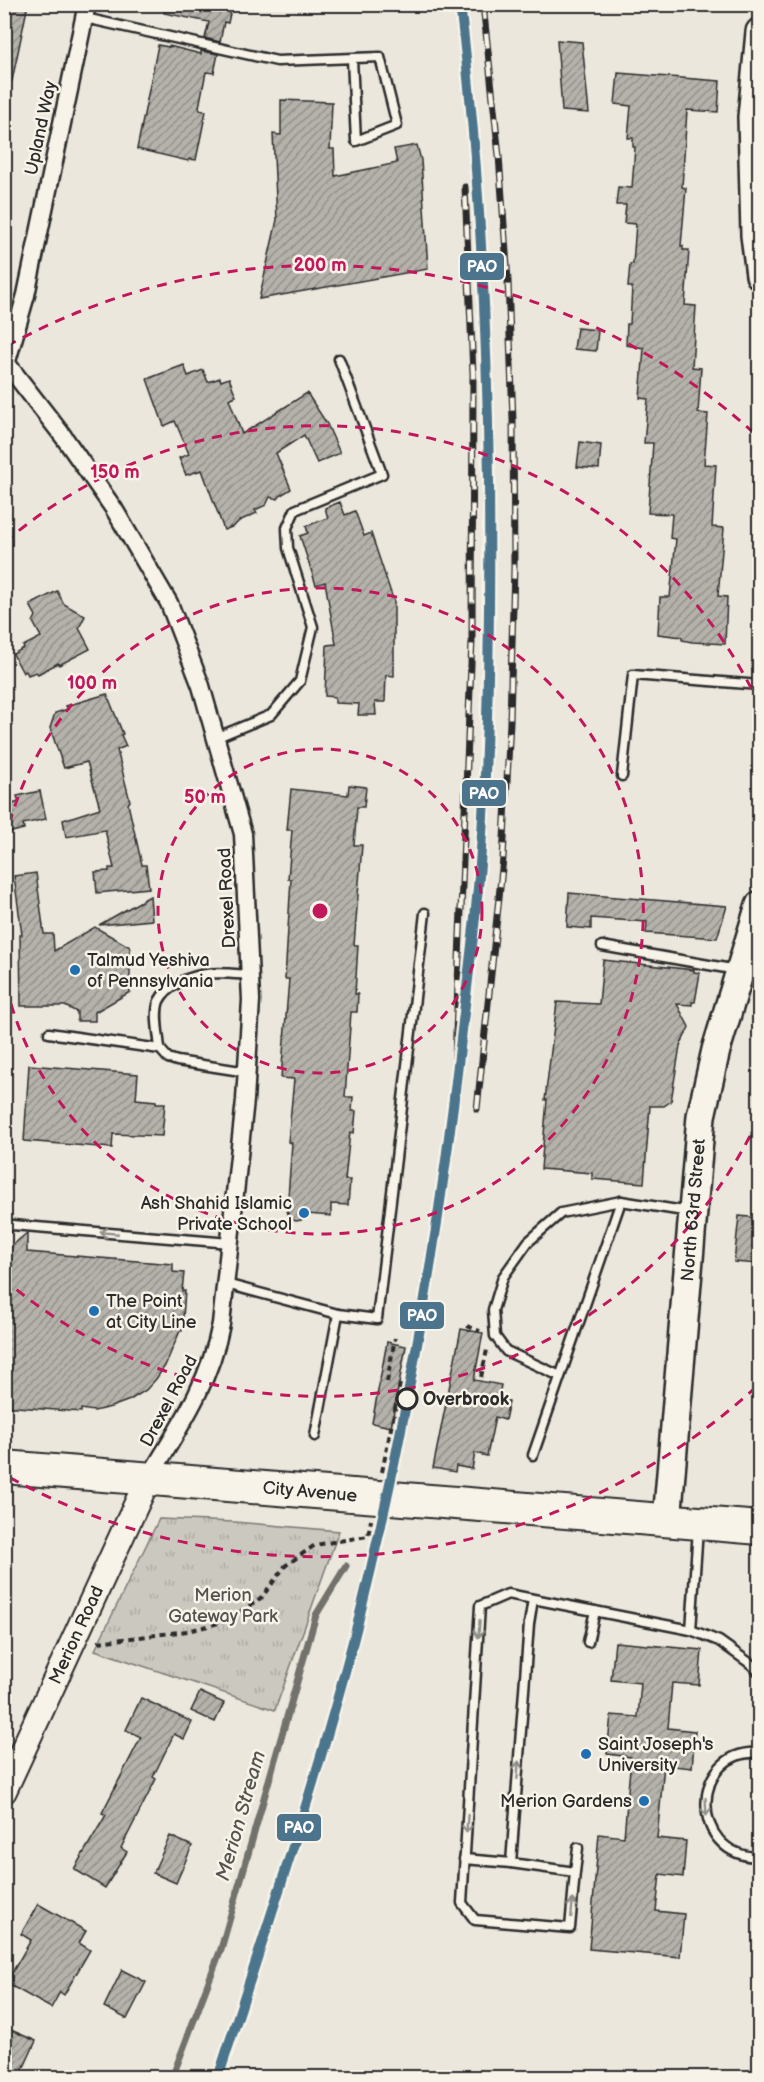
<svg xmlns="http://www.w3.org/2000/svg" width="764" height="2082" viewBox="0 0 764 2082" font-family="'Balsamiq Sans',sans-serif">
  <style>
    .grass { fill: url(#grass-tufts); stroke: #7b7a75; stroke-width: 1.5 }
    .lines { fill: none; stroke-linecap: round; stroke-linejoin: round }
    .stream { stroke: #72716c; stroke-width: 7 }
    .building { fill: url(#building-hatch); stroke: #2b2b2b; stroke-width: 1.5 }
    .lane-casing { stroke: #2b2b2b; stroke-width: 13 }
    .street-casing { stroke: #2b2b2b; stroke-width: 21 }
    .secondary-casing { stroke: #2b2b2b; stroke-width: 28 }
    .primary-casing { stroke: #2b2b2b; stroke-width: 32 }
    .highway-casing { stroke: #2b2b2b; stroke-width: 36 }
    .path { stroke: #2b2b2b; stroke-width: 4; stroke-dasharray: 6 4.5; stroke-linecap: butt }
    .lane { stroke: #f7f3e8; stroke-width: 8 }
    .street { stroke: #f7f3e8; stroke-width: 16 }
    .secondary { stroke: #f7f3e8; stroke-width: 24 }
    .primary { stroke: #f7f3e8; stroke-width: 27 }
    .highway { stroke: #f7f3e8; stroke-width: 32 }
    .rail-casing { stroke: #2b2b2b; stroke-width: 7 }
    .rail { stroke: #f7f3e8; stroke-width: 4.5; stroke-dasharray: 14; stroke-linecap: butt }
    .highway-bridge-casing { stroke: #2b2b2b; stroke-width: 36; stroke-linecap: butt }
    .highway-bridge { stroke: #f7f3e8; stroke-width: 32 }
    .rail-1-casing { stroke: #f7f3e8; stroke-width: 15 }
    .rail-1 { stroke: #4c748c; stroke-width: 10 }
    .oneway { stroke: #918f8a }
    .ring { fill: none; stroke: #c2185b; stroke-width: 3; stroke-dasharray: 10 8 }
    .poi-dot { fill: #1f6fb2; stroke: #f7f3e8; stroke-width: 2 }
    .stop-dot { fill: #f7f3e8; stroke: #2b2b2b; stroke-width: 3 }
    .labels { text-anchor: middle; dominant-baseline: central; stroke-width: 5; stroke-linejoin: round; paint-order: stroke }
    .street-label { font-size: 18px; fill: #2b2b2b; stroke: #f7f3e8 }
    .poi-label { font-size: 18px; fill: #2b2b2b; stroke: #f7f3e8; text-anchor: start }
    .stop-label { font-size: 18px; font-weight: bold; fill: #2b2b2b; stroke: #f7f3e8; text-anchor: start }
    .park-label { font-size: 18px; fill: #535250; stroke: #f7f3e8 }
    .water-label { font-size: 20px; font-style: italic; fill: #555451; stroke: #f7f3e8 }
    .centre { fill: #c2185b; stroke: #f7f3e8; stroke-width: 3 }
    .ring-label { font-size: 18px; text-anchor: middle; font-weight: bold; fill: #c2185b; stroke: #f7f3e8; stroke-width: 5; stroke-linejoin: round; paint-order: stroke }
    .line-badge { stroke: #f7f3e8; stroke-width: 2 }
    .badge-label { font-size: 16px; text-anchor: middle; font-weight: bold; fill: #fff }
  </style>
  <defs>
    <pattern id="grass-tufts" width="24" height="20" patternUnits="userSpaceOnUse" patternTransform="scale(1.5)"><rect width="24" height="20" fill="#cbc8bf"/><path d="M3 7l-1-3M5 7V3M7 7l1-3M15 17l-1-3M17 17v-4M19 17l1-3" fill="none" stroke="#aeaca4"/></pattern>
    <pattern id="building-hatch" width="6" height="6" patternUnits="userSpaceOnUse" patternTransform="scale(1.5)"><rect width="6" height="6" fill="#b5b2ab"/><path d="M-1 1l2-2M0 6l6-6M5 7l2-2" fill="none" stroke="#93918b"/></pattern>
  </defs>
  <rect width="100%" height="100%" fill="#ebe7dd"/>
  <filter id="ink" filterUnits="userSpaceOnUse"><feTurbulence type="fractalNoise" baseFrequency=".0167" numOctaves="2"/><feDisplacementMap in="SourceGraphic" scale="12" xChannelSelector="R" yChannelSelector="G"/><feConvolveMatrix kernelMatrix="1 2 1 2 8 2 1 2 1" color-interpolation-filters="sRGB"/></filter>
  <g filter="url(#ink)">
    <path class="grass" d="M159 1519 235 1522 339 1531 275 1710 95 1650Z"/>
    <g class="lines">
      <path class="stream" d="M172 2078 221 1949 316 1615 346 1566"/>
    </g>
    <g class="building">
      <path d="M4 4H28L12 81 4 80Z"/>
      <path d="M165 4H232L228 23 224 22 220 42 205 38 209 22 164 13Z"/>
      <path d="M557 40 582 42 589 113 562 111Z"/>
      <path d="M158 45 169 47V46L201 54V51L218 54 214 73 206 72 199 107 200 110 206 111 196 160 189 159 188 161 137 149Z"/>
      <path d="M618 73 720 81 718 112 687 110 682 187 686 188 681 246H683V250H689L685 305 696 306 692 367 701 368 698 413 708 414 704 464 716 465 712 527 724 528 718 596 727 597 725 644 692 642 682 640V637L658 634 660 597H670L676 539 670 538 672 514 648 513 653 443H644L648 399 640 398 644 348 626 345 627 324H630L632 287H628L630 264H633L636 224 624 223 626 205H616L618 187 632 188 635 147H633V138H628L631 106 615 104Z"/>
      <path d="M281 100 332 102 330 149H334L335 176 397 163 394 149 417 145 421 160 428 269 259 299 277 220 273 134 281 135Z"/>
      <path d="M577 328 598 330 596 351 574 349Z"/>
      <path d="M184 365 188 376 203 370 208 382 220 378 221 381 229 378 236 396 229 399 242 434 307 393 327 424 340 453 317 463 304 435 276 453 291 489 281 495 278 499 270 497 266 505 255 510 257 513 239 521 234 526 224 530 202 470 186 475 179 458 189 454 175 421 164 426 147 379Z"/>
      <path d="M580 442 601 445 599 469 577 467Z"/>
      <path d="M340 502 345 515 355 511 364 536 371 533 394 602V676L386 675 385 702H375L376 715H358L359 704 335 703V697L325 696 327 645 336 644 325 582 316 585 300 536 308 533 306 526 328 518 325 508Z"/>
      <path d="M57 591 64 604 85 616 79 628 90 649 59 665 58 663 38 674 36 672 28 675 26 671 23 673 13 654 24 648 23 646 41 637 33 622 36 616 30 605Z"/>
      <path d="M107 694 123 734 121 735 126 746 117 750 130 801 128 804 142 865H146L149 888 97 893 95 872 109 871V868H114L105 830 66 837 63 820 100 808 87 762 64 768 50 728 55 713 68 709 66 706Z"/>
      <path d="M349 785 366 787 364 807H357L354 845H362L354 945H358L355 994H358L357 1012H351L345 1097H353L352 1111H356L354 1133 350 1132 345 1180H350L348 1205 331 1204V1216L307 1214 301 1220 296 1221 290 1219 287 1211 292 1143 288 1142 294 1079 281 1078 289 979H285L291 879H288L292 830H287L291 789 348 795Z"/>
      <path d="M40 791 46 819 23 824 24 829 4 834V806L19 802 17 796Z"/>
      <path d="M36 873 44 934H53L54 951 95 927 130 947V992L95 1012V1021H77V1012L65 1006H21L20 935H22L14 876Z"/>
      <path d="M569 893 592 895 727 906 717 938 646 933 647 922 591 918V929L567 927Z"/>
      <path d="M150 896 152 920 99 925Z"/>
      <path d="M603 960 694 970V972L700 973 695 1002H692V1005L677 1004 689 1027 680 1046 671 1101 664 1106H650L644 1183 592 1179V1173L541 1169 547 1100H545L557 1002 599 1004Z"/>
      <path d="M29 1065 138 1074 136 1099 156 1101V1103H165L162 1136 113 1134 112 1148 24 1141Z"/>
      <path d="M739 1216 759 1218V1264L734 1262Z"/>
      <path d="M27 1233V1252L173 1264V1272L184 1273 182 1291H185L182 1331H180L165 1366 156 1379 146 1390 130 1400 111 1407 94 1411 81 1409V1412L4 1406V1252Z"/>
      <path d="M461 1329 483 1333 474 1380 501 1385 498 1399 509 1401 505 1420 495 1417 487 1456 475 1453 472 1469 456 1466 455 1472 433 1468Z"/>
      <path d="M387 1342 406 1346 391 1427 372 1423Z"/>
      <path d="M615 1642 702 1650 699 1685 672 1683 668 1728 695 1731 692 1768 664 1765 657 1838 686 1841 683 1877 660 1874 656 1911 684 1914 680 1957 589 1949 599 1834 624 1837 631 1757 607 1754 611 1715 638 1717 641 1683 611 1680Z"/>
      <path d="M200 1692 224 1703 215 1722 191 1711Z"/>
      <path d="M141 1698 192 1722 184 1739 174 1734 153 1777 156 1779 121 1848 127 1852 105 1888 74 1869 106 1815 102 1813 141 1737 126 1730Z"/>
      <path d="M170 1836 192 1846 176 1883 153 1873Z"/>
      <path d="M38 1904 86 1931 79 1943 90 1950 64 1995 60 1992 51 2008 6 1983 31 1940 21 1934Z"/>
      <path d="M122 1970 146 1982 127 2019 104 2007Z"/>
      <path d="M4 2027 36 2041 19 2078H4Z"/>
    </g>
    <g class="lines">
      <defs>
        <g id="lane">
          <path d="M85 18 277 61 380 57 397 125 356 141 352 59"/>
          <path d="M215 738 271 715 300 681 313 627 288 548 287 528 295 510 382 474 339 359"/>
          <path d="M622 776 633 675 760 685"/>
          <path d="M602 946 737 970"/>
          <path d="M49 1033 160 1049"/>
          <path d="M247 1072 177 1061 168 1058 160 1049C159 1035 154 1014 159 1001 163 993 172 986 180 982 205 970 223 973 250 975"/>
          <path d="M4 1230 12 1225 230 1243"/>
          <path d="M226 1284 338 1314 377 1319 425 913"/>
          <path d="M560 1376 506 1351 495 1336 493 1310 503 1277 528 1242 561 1213 621 1201"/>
          <path d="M315 1436 338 1314"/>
          <path d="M533 1455 621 1201 690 1212"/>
          <path d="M533 1599 529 1624 511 1863 575 1872 570 1928 475 1920 462 1903 480 1606 508 1594 691 1630 719 1641 751 1664 760 1673"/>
          <path d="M691 1630 698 1529"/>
          <path d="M588 1642 595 1611"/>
          <path d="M760 1753C691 1747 686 1857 760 1857"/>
          <path d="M464 1859 511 1863"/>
          <path d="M575 1872 578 1848"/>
        </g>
        <g id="street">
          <path d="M4 360 63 436 114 509 169 603 201 686 243 834 251 1000 245 1100 221 1324C210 1383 179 1428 148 1479"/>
          <path d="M4 364 7 361 26 295 87 4"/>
        </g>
        <g id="secondary">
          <path id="s1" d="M4 1791 148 1479"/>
        </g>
        <g id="primary">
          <path d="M760 32 752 117 755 235 760 275"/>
          <path id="s2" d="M667 1521 701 1116 716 1050 760 905"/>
        </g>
        <g id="highway">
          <path d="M4 1467 352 1495"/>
          <path d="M456 1503 760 1528"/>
        </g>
      </defs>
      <use href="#lane" class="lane-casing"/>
      <use href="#street" class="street-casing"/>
      <use href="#secondary" class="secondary-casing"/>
      <use href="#primary" class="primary-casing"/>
      <use href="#highway" class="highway-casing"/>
      <g class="path">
        <path d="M467 1326 480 1331"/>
        <path d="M481 1377 487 1350"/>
        <path d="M387 1382 395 1338"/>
        <path d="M382 1472 400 1384"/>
        <path d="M98 1642 188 1631 227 1621 262 1597 285 1566 315 1545 368 1536 371 1520"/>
      </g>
      <use href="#lane" class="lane"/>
      <use href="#street" class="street"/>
      <use href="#secondary" class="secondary"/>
      <use href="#primary" class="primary"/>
      <use href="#highway" class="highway"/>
      <defs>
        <g id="rail">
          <path d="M453 1106 472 640 473 374 465 187"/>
          <path d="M477 1109 503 859 510 722 514 567 513 421 508 280 499 156 483 4"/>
        </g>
      </defs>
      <use href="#rail" class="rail-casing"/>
      <use href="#rail" class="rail"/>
      <defs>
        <path id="highway-bridge" d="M352 1495 456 1503"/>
      </defs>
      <use href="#highway-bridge" class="highway-bridge-casing"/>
      <use href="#highway-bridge" class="highway-bridge"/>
      <defs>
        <path id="rail-1" d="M218 2078C267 1926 319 1776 358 1622 406 1431 439 1235 461 1039 468 976 477 913 481 850 489 727 490 603 489 480 487 321 479 162 460 4"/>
      </defs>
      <use href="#rail-1" class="rail-1-casing"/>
      <use href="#rail-1" class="rail-1"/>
    </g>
    <defs><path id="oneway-shaft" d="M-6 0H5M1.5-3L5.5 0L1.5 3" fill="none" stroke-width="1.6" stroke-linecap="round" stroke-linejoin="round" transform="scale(1.5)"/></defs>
    <g class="oneway">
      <use href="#oneway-shaft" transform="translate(109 1233) rotate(-175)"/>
      <use href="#oneway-shaft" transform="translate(479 1629) rotate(94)"/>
      <use href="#oneway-shaft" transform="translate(518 1770) rotate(-86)"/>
      <use href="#oneway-shaft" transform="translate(706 1807) rotate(87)"/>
      <use href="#oneway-shaft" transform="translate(467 1824) rotate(94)"/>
      <use href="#oneway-shaft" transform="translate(572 1908) rotate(-85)"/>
    </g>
  </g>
  <g class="ring">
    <circle cx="320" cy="911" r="162"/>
    <path d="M5 841A323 323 0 1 1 5 981"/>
    <path d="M758 1120A485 485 0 0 1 5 1280M5 542A485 485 0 0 1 758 702"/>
    <path d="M756 1387A646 646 0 0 1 7 1476M7 346A646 646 0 0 1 756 435"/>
  </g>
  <g class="poi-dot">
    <circle cx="75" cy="970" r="6"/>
    <circle cx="304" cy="1213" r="6"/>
    <circle cx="94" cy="1311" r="6"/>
    <circle cx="586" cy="1754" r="6"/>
    <circle cx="644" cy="1801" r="6"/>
  </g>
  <circle class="stop-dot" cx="407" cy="1399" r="10"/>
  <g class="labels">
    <g class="street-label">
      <text transform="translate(41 128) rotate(-78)">Upland Way</text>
      <text transform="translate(227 898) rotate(-93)">Drexel Road</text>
      <text stroke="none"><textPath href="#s2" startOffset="312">North 63rd Street</textPath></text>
      <text transform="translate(169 1401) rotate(-62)">Drexel Road</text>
      <text transform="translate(310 1492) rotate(5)">City Avenue</text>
      <text stroke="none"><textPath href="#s1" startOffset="172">Merion Road</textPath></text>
    </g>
    <g class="poi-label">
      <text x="87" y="960">Talmud Yeshiva<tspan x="87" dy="21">of Pennsylvania</tspan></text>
      <text x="292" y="1203" text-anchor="end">Ash Shahid Islamic<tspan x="292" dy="21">Private School</tspan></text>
      <text x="106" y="1301">The Point<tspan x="106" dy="21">at City Line</tspan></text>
      <text x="598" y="1744">Saint Joseph's<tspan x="598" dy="21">University</tspan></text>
      <text x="632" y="1801" text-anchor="end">Merion Gardens</text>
    </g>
    <g class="stop-label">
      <text x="423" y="1399">Overbrook</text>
    </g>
    <g class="park-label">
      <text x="223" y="1595">Merion<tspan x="223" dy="21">Gateway Park</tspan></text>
    </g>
    <g class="water-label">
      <text transform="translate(241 1816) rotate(-74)">Merion Stream</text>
    </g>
  </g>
  <circle cx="320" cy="911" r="9" class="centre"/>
  <g class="ring-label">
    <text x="320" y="271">200 m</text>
    <text x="115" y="478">150 m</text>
    <text x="92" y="689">100 m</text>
    <text x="205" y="803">50 m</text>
  </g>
  <g class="line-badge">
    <rect x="459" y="252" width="46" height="29" rx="6" fill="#4c748c"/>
    <rect x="461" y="779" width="46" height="28" rx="6" fill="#4c748c"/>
    <rect x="399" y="1301" width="46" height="29" rx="6" fill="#4c748c"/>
    <rect x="276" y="1813" width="46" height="29" rx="6" fill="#4c748c"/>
  </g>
  <g class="badge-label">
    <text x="482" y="272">PAO</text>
    <text x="484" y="799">PAO</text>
    <text x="422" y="1321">PAO</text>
    <text x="299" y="1833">PAO</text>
  </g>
  <rect width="764" height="2082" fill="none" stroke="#f7f3e8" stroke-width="24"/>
  <rect x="12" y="12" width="740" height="2058" fill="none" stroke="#2b2b2b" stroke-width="2" filter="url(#ink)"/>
</svg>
